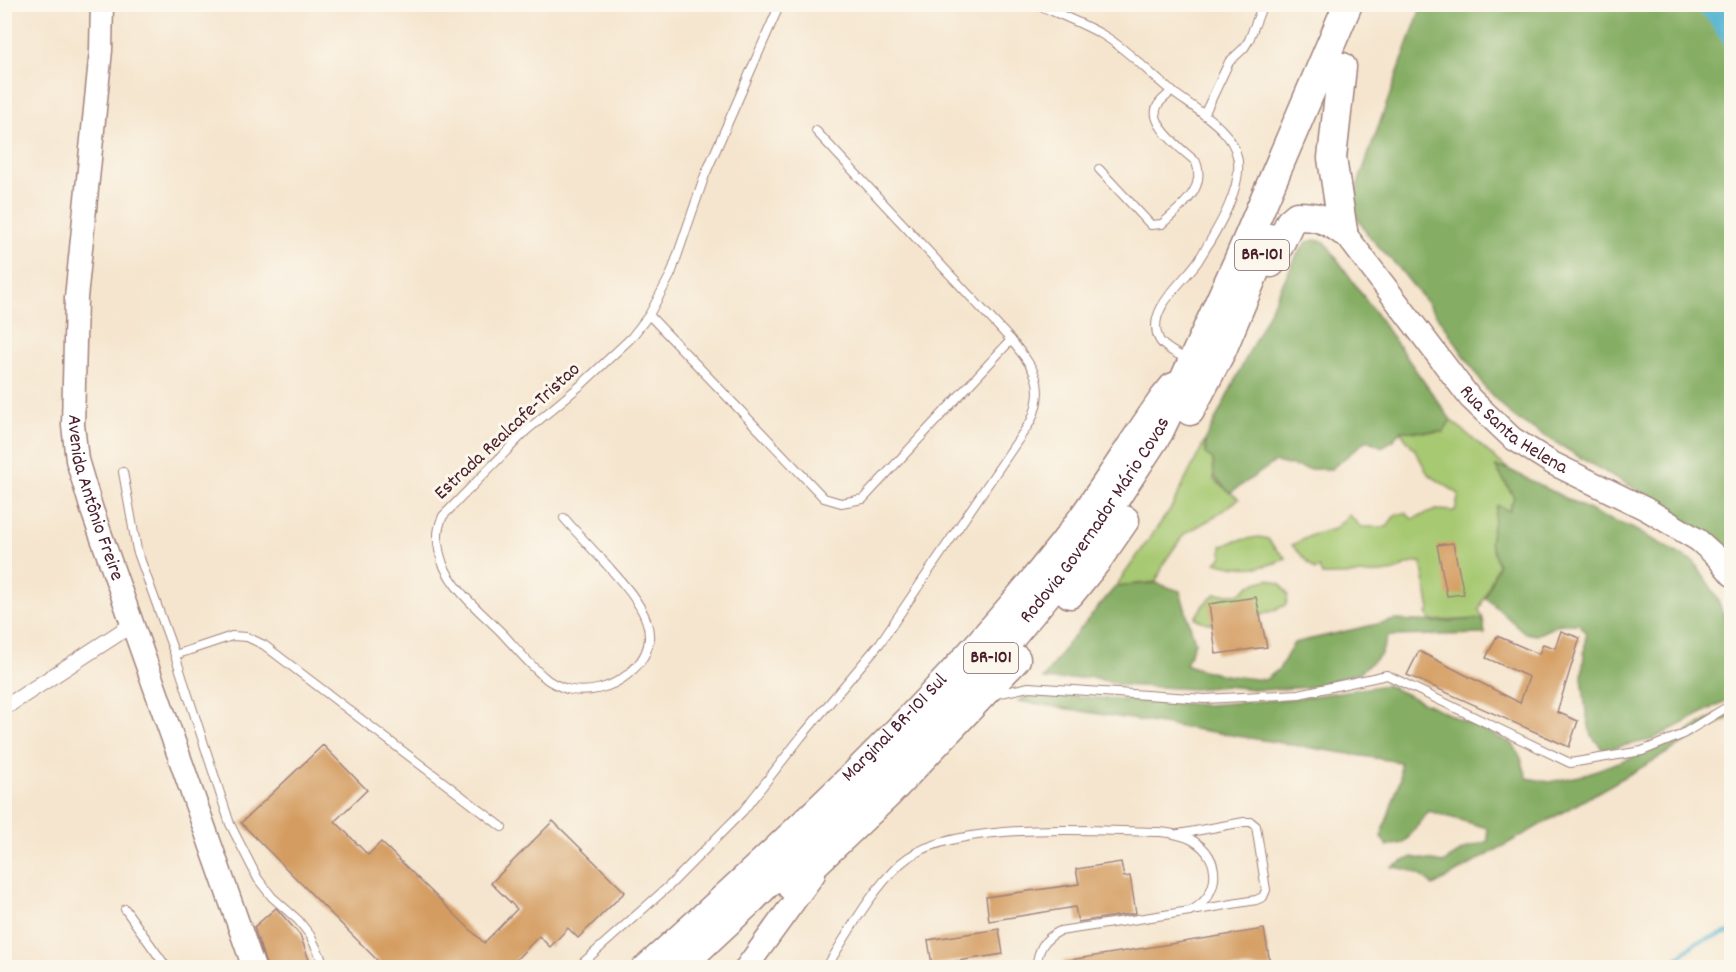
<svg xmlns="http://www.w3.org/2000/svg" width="1736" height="972" viewBox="0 0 1736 972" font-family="Dekko,sans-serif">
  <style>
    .green { fill: #a7c972; stroke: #78744e; stroke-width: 1.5 }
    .forest { fill: #85ad64; stroke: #686648; stroke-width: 1.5 }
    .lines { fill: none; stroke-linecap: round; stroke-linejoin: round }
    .stream { stroke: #50b2cf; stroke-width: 4 }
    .river { stroke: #50b2cf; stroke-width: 24 }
    .building { fill: #d49c60 }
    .lane-casing { stroke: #a0827c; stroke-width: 10 }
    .street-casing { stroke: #a0827c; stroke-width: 17 }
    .secondary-casing { stroke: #a0827c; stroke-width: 25 }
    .highway-casing { stroke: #a0827c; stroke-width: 31 }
    .lane { stroke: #fff; stroke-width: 8 }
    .street { stroke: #fff; stroke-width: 15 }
    .secondary { stroke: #fff; stroke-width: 22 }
    .highway { stroke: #fff; stroke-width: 28 }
    .labels { text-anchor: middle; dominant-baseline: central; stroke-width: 6; stroke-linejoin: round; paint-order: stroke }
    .shield { fill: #fbf7ec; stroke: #7f6065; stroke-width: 1.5 }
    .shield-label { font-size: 18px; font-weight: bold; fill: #4a1f2b }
    .street-label { font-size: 20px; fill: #4a1f2b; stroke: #fbf7ec }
  </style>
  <rect width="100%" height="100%" fill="#fbf7ec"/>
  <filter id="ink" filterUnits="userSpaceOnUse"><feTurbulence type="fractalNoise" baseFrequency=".0167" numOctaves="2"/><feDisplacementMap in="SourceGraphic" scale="12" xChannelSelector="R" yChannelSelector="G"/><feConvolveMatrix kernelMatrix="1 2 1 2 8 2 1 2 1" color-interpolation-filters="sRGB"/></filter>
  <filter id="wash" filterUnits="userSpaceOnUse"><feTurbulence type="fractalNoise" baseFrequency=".008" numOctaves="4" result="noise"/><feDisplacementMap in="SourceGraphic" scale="24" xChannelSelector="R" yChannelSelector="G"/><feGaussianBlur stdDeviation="1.35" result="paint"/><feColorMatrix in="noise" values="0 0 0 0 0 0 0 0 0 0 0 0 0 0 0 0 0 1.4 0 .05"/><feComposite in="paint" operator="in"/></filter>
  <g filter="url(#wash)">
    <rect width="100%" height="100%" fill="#f5e5ce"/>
    <g class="green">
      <path d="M1451 420 1508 469 1496 468 1514 497 1509 511 1497 506 1490 542 1498 565 1479 610 1483 619 1430 621 1427 613 1430 610 1421 562C1408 561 1401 570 1390 572 1367 575 1345 575 1322 575L1319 568 1315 570 1292 545 1312 535 1334 529 1349 515 1361 527H1387L1395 515 1406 513 1412 519 1436 510 1455 511 1459 494 1428 474 1415 450 1400 431 1442 432Z"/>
      <path d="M1205 441 1206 454 1213 459 1214 480 1239 499 1209 520 1184 534 1165 561 1156 582 1116 586 1171 508Z"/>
      <path d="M1259 537 1268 539 1274 547 1286 558C1264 570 1240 570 1216 562L1222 557V546L1235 541Z"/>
      <path d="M1269 579 1281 584 1288 595 1286 605C1261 616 1220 633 1195 618L1203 605 1215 594H1239L1250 585Z"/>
    </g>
    <g class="forest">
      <path d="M1422 5H1731V558L1665 505 1591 464 1512 416 1486 389 1442 322 1399 268 1368 235 1350 206Z"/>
      <path d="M1315 240 1325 242 1451 420 1443 432 1400 431 1392 441 1382 447 1367 440 1331 469H1307L1275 462 1230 493 1214 477 1213 459 1206 454 1205 441 1297 255 1307 242Z"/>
      <path d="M1496 467 1508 469 1605 518 1630 527 1694 562 1716 595 1732 638 1731 698 1651 740 1603 750 1591 735 1586 712 1582 677 1586 633 1579 624H1560L1536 635 1525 633 1485 597 1498 565 1490 542 1497 505 1509 511 1514 497Z"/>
      <path d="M1156 583 1180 591 1195 642 1186 664C1210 675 1239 677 1265 680L1279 669 1294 643 1395 620 1440 622 1483 619 1485 634 1388 636 1381 654 1360 672 1312 687 1261 690 1226 686 1194 689 1120 685 1092 677 1057 680 1043 679 1069 642 1116 586Z"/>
      <path d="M1386 685 1513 744 1521 758 1527 778 1549 782 1580 776 1661 747 1731 707 1732 716 1433 886C1421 873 1410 869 1392 867L1412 857 1443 863 1465 849 1488 841 1487 828 1429 811 1404 843 1387 846 1381 837 1400 780V762L1018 701 1026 696 1038 694 1206 705 1300 698Z"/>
    </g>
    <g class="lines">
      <path class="stream" d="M1666 968 1695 943 1732 931"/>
      <path class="river" d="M1708 4 1718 13 1732 35"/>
    </g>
    <g id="blocks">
      <g class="building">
        <path d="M1453 543 1464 594 1447 596 1437 545Z"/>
        <path d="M1256 597 1267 647 1216 654 1209 604Z"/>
        <path d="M1561 631 1580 638 1557 712 1578 721 1569 747 1407 675 1419 651 1520 703 1529 677 1486 658 1497 636 1539 654 1543 644 1555 648Z"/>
        <path d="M323 745 367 790 335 821 368 855 381 842 484 943 517 909 491 883 553 821 625 892 578 938 568 928 550 947 539 936 508 968H385L241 823Z"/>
        <path d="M1121 862 1124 877 1130 876 1136 913 1078 922 1075 907 989 921 986 897 1079 884 1076 869Z"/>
        <path d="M276 908 300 935 312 968H267L254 927Z"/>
        <path d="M999 929 1003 954 932 965 928 940Z"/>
        <path d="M1264 929 1271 968H1064L1063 961Z"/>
      </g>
    </g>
  </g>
  <g filter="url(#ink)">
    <use href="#blocks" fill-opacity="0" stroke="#a0827c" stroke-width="1.5"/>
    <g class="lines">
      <defs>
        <g id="lane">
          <path d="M1036 4C1058 14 1082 23 1103 35 1127 49 1148 72 1170 90 1187 103 1206 114 1221 129 1228 136 1235 146 1237 156 1245 187 1214 235 1198 261 1184 282 1145 310 1159 339 1163 348 1180 355 1188 360"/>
          <path d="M1204 115 1229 62 1244 48 1249 40 1263 4"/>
          <path d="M1099 169 1151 225 1162 224C1179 208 1207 190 1196 162 1184 151 1146 123 1158 105 1161 100 1168 95 1172 91"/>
          <path d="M649 315 824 498 841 503 863 499 1011 340"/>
          <path d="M123 472 137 550 175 655 230 824 258 879 272 897 298 920 310 935 326 968"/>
          <path d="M564 518C578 534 592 549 607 565 636 598 674 638 627 675 611 688 587 694 567 689 558 686 549 682 543 676 528 663 515 647 502 633 482 613 454 591 443 564 437 548 435 532 443 516L526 431 581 385 631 338 649 315 671 274 705 175 780 4"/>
          <path d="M175 655 232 636 247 637 264 645 502 827"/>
          <path d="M996 694 1029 687 1205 699 1299 694 1387 675 1570 763 1642 751 1681 735 1732 704"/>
          <path d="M1179 834 1244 822H1251L1256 826 1266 890 1263 897 1256 900 1197 910"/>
          <path d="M125 909 167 968"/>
          <path d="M577 968 669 886 743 811 801 737 880 643 1031 421C1047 384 1034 368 1011 340L816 131"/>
          <path d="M826 968C849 932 870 892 901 863 949 819 1096 831 1160 832 1172 833 1182 835 1192 840 1223 857 1221 896 1190 911L1060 931C1043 939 1038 950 1036 968"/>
        </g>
        <path id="street" d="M4 708 133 624"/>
        <g id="secondary">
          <path id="s1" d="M102 4 101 50 76 298 73 425 77 460 92 510 254 968"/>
          <path id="s2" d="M1343 231 1470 398 1512 438 1552 463 1646 509 1698 540 1716 556 1732 575"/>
          <path id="s3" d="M643 968C791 835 938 698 1061 542 1097 496 1127 445 1162 396L1171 385 1178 382"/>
          <path d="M746 968 814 874"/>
        </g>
        <g id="highway">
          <path d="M1342 67 1332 158 1343 231"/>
          <path d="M1271 263 1290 222 1297 216C1317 216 1326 219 1343 231"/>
          <path d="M1190 411 1222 350 1269 238"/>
          <path d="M1070 594 1096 562 1125 520"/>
          <path d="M791 886 887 795 1016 659"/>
          <path id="s4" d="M678 968 752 899 1010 639 1062 576 1094 531 1159 432 1184 380 1238 261 1348 4"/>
        </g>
      </defs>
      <use href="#lane" class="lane-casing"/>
      <use href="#street" class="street-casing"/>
      <use href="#secondary" class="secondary-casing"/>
      <use href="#highway" class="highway-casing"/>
      <use href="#lane" class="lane"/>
      <use href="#street" class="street"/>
      <use href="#secondary" class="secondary"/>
      <use href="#highway" class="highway"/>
    </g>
  </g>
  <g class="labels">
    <g class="shield">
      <rect x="1235" y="240" width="54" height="30" rx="4.5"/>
      <rect x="964" y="643" width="54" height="30" rx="4.5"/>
    </g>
    <g class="shield-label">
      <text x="1262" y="255">BR-101</text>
      <text x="991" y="658">BR-101</text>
    </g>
    <g class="street-label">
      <text stroke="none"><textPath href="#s2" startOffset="264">Rua Santa Helena</textPath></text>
      <text transform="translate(508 432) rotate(-43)">Estrada Realcafe-Tristao</text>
      <text stroke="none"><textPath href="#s1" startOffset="498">Avenida Antônio Freire</textPath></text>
      <text stroke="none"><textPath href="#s4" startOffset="614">Rodovia Governador Mário Covas</textPath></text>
      <text stroke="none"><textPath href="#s3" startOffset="348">Marginal BR-101 Sul</textPath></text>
    </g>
  </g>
  <rect width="1736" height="972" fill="none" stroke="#fbf7ec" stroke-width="24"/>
</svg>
